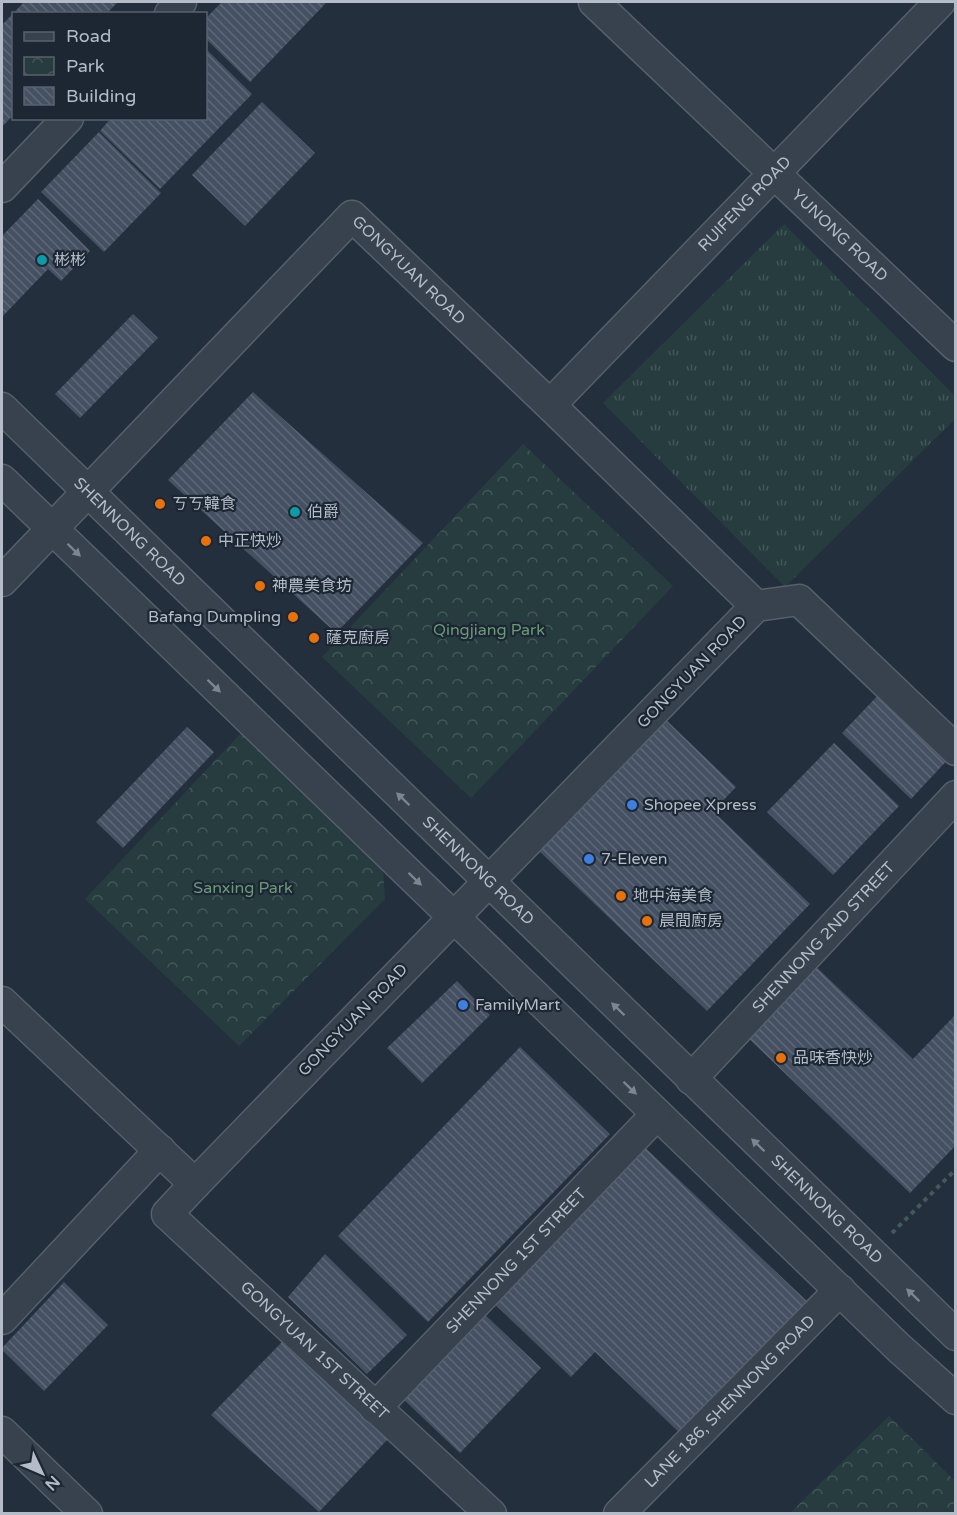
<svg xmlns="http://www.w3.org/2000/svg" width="957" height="1515" viewBox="0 0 957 1515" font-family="'Varela Round','Noto Sans TC',sans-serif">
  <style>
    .grass { fill: url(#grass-tufts) }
    .park { fill: url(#park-crowns) }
    .building { fill: url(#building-back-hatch) }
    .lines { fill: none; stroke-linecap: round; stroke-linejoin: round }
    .minor-casing { stroke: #565f6c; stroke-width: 33 }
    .path { stroke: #44595c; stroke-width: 4; stroke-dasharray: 4.5 4.5; stroke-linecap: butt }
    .minor { stroke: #38414e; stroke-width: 30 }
    .oneway { fill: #7c8592 }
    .culture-dot { fill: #0f9aa8; stroke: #1d2633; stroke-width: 2 }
    .food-dot { fill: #e8710a; stroke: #1d2633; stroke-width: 2 }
    .shop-dot { fill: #3f7fe0; stroke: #1d2633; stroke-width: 2 }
    .labels { text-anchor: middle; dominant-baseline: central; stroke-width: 4.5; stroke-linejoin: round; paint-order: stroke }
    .street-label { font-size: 16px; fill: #b4bcc9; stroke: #1d2633 }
    .poi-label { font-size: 16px; fill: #b4bcc9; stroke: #1d2633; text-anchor: start }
    .park-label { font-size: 16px; fill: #6b9a76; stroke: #1d2633 }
  </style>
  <defs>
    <pattern id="grass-tufts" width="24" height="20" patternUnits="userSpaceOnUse" patternTransform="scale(1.5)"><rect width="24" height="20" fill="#263c3f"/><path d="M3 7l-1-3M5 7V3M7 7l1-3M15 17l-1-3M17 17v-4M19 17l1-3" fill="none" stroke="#435659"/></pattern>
    <pattern id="park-crowns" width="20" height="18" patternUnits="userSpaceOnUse" patternTransform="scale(1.5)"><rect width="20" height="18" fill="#263c3f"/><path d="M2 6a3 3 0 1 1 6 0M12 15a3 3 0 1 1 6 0" fill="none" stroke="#435659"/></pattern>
    <pattern id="building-back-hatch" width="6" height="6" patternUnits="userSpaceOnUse" patternTransform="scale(1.5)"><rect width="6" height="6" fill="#455162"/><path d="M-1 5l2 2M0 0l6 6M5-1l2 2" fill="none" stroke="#5d6877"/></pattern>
  </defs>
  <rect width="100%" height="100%" fill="#242f3e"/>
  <path class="grass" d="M784 224 955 396 956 418 785 587 603 403Z"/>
  <g class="park">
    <path d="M523 444 673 586 471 798 322 657Z"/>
    <path d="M241 733 383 870 385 899 239 1046 85 899Z"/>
    <path d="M889 1416 955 1481V1513H790Z"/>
  </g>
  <g class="building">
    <path d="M24 2H118L106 14H14V114L2 127V25Z"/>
    <path d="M222 2H327L250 82 206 39V18Z"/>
    <path d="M206 49 252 94 160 189 100 131 111 118H206Z"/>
    <path d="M262 102 315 153 245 226 192 175Z"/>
    <path d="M99 132 161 193 104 252 41 192Z"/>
    <path d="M38 199 90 251 61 281 48 269 2 317V236Z"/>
    <path d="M133 314 158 338 80 418 55 394Z"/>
    <path d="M253 392 423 543 336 633 168 480Z"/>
    <path d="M884 689 953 754 911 799 842 733Z"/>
    <path d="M663 717 736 787 713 811 810 904 707 1011 537 849Z"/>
    <path d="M187 727 214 752 123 848 96 822Z"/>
    <path d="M834 743 899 806 833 875 767 812Z"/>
    <path d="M810 961 913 1059 956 1014V1145L910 1193 742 1032Z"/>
    <path d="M457 981 490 1015 422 1083 387 1048Z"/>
    <path d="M520 1047 610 1134 428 1322 338 1236Z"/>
    <path d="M636 1139 811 1305 685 1438 595 1352 571 1377 486 1296Z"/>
    <path d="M325 1254 407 1335 367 1374 288 1297Z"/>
    <path d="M64 1282 108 1325 44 1391 2 1350V1348Z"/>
    <path d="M481 1311 541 1368 460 1453 400 1396Z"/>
    <path d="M282 1342 388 1439 319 1512 211 1415Z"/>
  </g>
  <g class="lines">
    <defs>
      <g id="minor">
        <path id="s1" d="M594 2 956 346"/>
        <path d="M170 14 181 2"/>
        <path d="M2 187 68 118"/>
        <path id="s2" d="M550 405 940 2"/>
        <path id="s3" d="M2 408 956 1335"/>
        <path d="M2 480 899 1348 956 1399"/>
        <path id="s4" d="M2 581 352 216 550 405 756 606 195 1184 2 1002"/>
        <path d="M756 606 799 600 956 750"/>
        <path id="s5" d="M691 1079 956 796"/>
        <path id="s6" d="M195 1184 167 1214 491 1514"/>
        <path d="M2 1319 160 1150"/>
        <path id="s7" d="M375 1408 657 1114"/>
        <path d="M2 1432 87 1514"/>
        <path id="s8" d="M619 1514 840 1290"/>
      </g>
    </defs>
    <use href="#minor" class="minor-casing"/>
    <path class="path" d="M892 1233 956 1169"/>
    <use href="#minor" class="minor"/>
  </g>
  <defs><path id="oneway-solid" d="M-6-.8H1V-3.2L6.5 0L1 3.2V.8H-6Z" transform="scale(1.5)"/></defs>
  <g class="oneway">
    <use href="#oneway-solid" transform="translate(74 550) rotate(44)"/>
    <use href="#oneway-solid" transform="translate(214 686) rotate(44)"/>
    <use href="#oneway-solid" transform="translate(403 799) rotate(-136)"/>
    <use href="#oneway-solid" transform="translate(415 879) rotate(44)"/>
    <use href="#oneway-solid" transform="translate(618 1009) rotate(-136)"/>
    <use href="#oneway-solid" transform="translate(630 1088) rotate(44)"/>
    <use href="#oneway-solid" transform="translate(758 1145) rotate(-136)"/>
    <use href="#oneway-solid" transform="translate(913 1295) rotate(-136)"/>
  </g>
  <g class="culture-dot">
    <circle cx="42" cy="260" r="6"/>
    <circle cx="295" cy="512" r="6"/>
  </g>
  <g class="food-dot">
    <circle cx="160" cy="504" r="6"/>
    <circle cx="206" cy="541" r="6"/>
    <circle cx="260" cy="586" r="6"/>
    <circle cx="293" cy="617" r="6"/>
    <circle cx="314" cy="638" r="6"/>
    <circle cx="621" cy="896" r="6"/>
    <circle cx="647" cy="921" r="6"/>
    <circle cx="781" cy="1058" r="6"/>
  </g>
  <g class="shop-dot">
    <circle cx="632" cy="805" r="6"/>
    <circle cx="589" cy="859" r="6"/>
    <circle cx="463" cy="1005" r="6"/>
  </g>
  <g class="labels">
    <g class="street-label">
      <text stroke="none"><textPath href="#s2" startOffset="280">RUIFENG ROAD</textPath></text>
      <text stroke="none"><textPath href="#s1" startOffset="339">YUNONG ROAD</textPath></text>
      <text stroke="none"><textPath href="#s4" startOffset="584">GONGYUAN ROAD</textPath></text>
      <text stroke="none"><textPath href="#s3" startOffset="178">SHENNONG ROAD</textPath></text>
      <text transform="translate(692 672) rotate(-46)">GONGYUAN ROAD</text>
      <text stroke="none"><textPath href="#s3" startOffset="664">SHENNONG ROAD</textPath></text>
      <text stroke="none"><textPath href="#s5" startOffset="194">SHENNONG 2ND STREET</textPath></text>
      <text transform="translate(353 1020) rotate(-46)">GONGYUAN ROAD</text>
      <text stroke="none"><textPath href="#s3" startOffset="1150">SHENNONG ROAD</textPath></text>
      <text stroke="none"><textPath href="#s7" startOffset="204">SHENNONG 1ST STREET</textPath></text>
      <text stroke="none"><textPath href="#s6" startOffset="242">GONGYUAN 1ST STREET</textPath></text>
      <text stroke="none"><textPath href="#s8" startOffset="158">LANE 186, SHENNONG ROAD</textPath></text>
    </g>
    <g class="poi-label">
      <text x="54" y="260">彬彬</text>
      <text x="172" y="504">ㄎㄎ韓食</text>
      <text x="307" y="512">伯爵</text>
      <text x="218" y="541">中正快炒</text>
      <text x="272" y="586">神農美食坊</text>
      <text x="281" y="617" text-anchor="end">Bafang Dumpling</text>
      <text x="326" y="638">薩克廚房</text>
      <text x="644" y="805">Shopee Xpress</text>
      <text x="601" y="859">7-Eleven</text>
      <text x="633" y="896">地中海美食</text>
      <text x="659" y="921">晨間廚房</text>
      <text x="475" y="1005">FamilyMart</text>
      <text x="793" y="1058">品味香快炒</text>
    </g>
    <g class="park-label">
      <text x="489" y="630">Qingjiang Park</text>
      <text x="243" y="888">Sanxing Park</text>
    </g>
  </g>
  <rect width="957" height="1515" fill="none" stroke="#b4bcc9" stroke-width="6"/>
  <rect x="12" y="12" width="195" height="108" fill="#1d2633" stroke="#59626f" stroke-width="1.5"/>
  <rect x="24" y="32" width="30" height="9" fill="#38414e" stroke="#59626f" stroke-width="1.5"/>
  <text x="66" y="42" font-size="18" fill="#b4bcc9">Road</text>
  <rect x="24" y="57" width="30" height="18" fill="url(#park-crowns)" stroke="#59626f" stroke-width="1.5"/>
  <text x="66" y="72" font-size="18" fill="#b4bcc9">Park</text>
  <rect x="24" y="87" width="30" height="18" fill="url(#building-back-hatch)" stroke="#59626f" stroke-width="1.5"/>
  <text x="66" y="102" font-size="18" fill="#b4bcc9">Building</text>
  <g transform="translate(42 1473) rotate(134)" stroke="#1d2633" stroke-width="4.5" paint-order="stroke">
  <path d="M0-4.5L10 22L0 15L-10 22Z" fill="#b4bcc9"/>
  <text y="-9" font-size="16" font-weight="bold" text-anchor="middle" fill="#b4bcc9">N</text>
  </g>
</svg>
